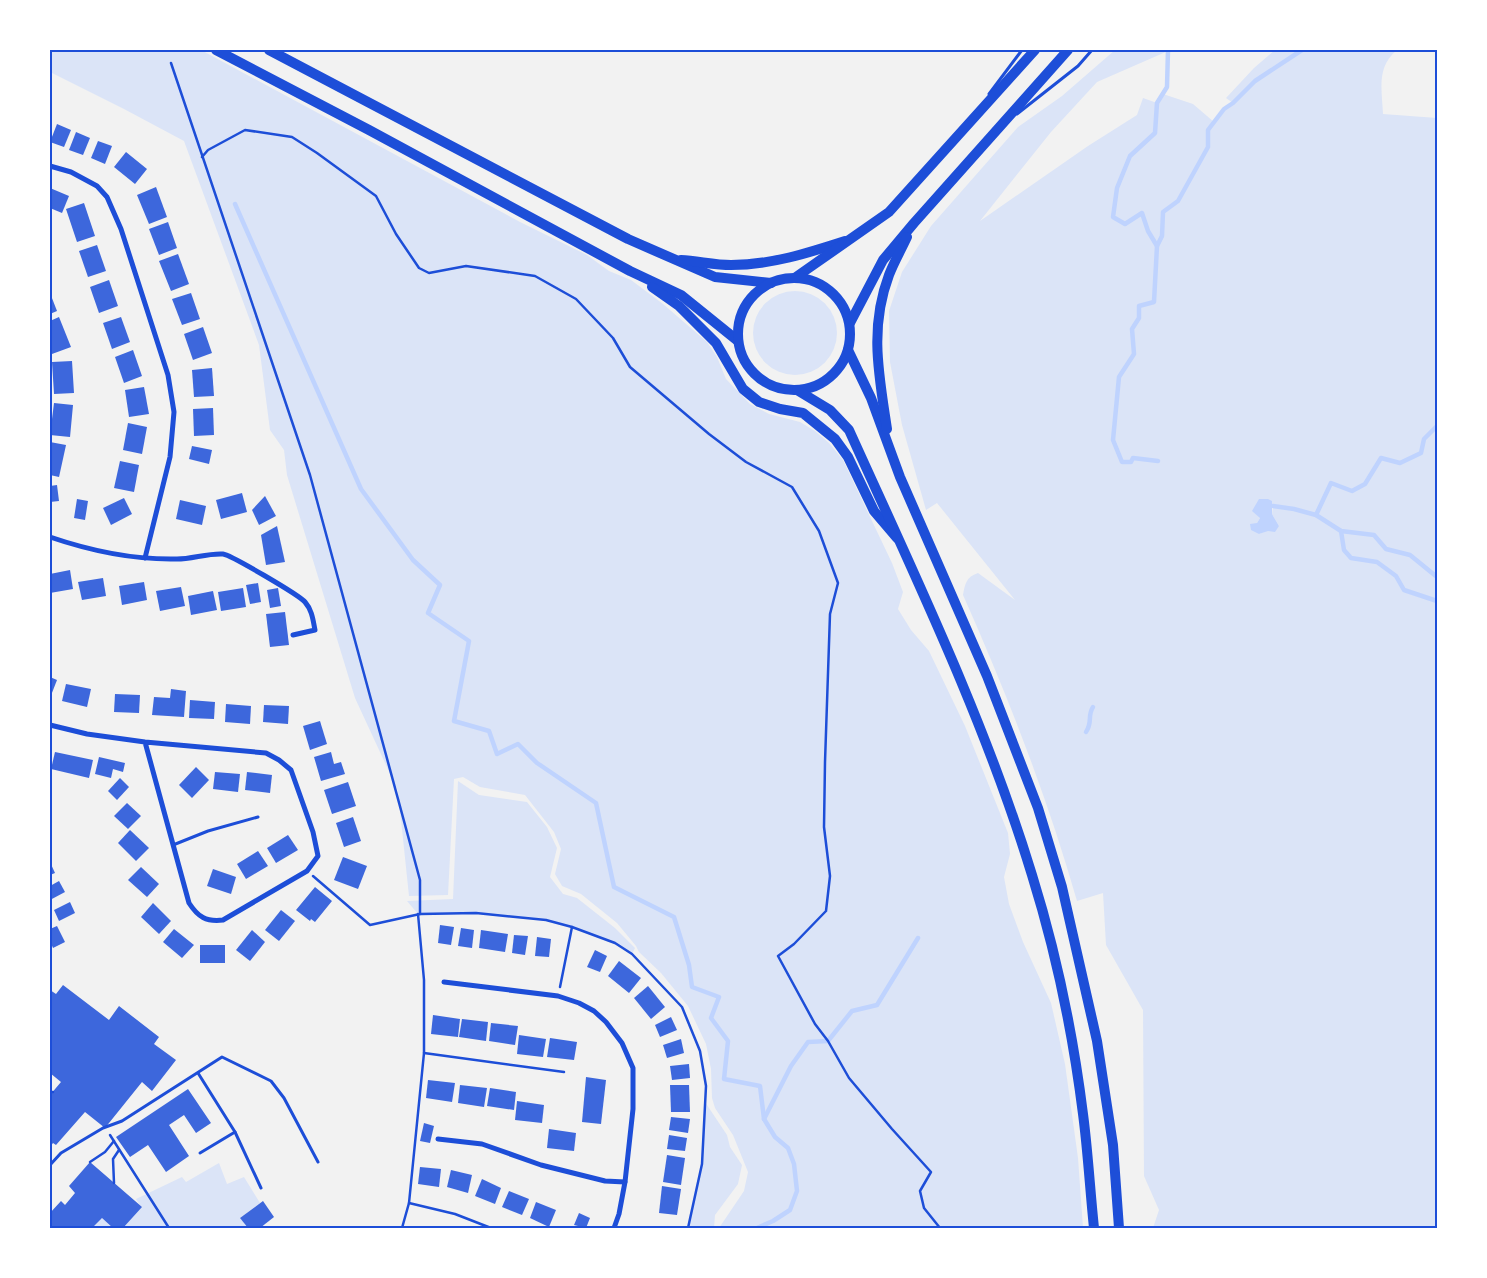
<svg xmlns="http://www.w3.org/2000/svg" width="1487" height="1278" viewBox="0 0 1487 1278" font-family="Cabin,sans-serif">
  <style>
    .green { fill: #dbe4f7; fill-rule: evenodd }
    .water { fill: #bfd3fe }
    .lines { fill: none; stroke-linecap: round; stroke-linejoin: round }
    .stream { stroke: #bfd3fe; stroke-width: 4.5 }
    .building { fill: #3d67dc }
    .path { stroke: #1d4ed8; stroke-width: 2.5 }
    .service { stroke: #1d4ed8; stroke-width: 3 }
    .minor { stroke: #1d4ed8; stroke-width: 5 }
    .primary { stroke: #1d4ed8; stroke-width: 10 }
    .trunk { stroke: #1d4ed8; stroke-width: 10 }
    .neatline { fill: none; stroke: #1d4ed8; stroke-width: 2 }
  </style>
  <rect width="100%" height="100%" fill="#f2f2f2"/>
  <g class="green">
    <path d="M50 50H201L520 222 587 255 609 271 631 280 663 304 707 342 717 357 726 379 750 404 769 414 800 422 815 431 829 443 843 460 892 563 903 592 898 609 911 630 929 651 965 726 1008 833 1010 854 1004 877 1009 904 1023 942 1051 1003 1065 1064 1078 1158 1083 1228H719L744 1191 748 1172 733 1135 715 1108 712 1098 711 1069 706 1044 688 1006 661 973 639 952 636 946 617 923 581 894 562 886 555 874 561 849 554 832 525 795 480 787 463 777 454 779 448 895 409 896 398 791 355 698 287 475 284 450 270 430 259 345 184 141 124 109 50 72Z"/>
    <path d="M1115 50 1168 51 1097 82 1051 132 980 221 1088 146 1137 115 1143 98 1157 103 1163 94 1193 104 1214 122 1224 109 1233 103 1226 98 1254 68 1275 50H1397C1376 67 1382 90 1383 114L1437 118V1228H1153L1159 1210 1144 1176 1143 1010 1106 945 1103 893 1077 901C1047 796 1007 694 963 595 965 584 966 577 978 573L1015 600 937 503 926 510 902 425 890 362 889 311 902 272 931 226 1018 127 1062 96ZM1256 506H1273L1272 514 1279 526 1259 534 1257 523 1260 518Z"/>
    <circle cx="795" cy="333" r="42"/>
    <path d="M458 781 479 795 527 802 547 827 557 848 550 877 563 894 577 898 615 928 635 948 632 954C568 913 491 912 418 914L407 901 453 899Z"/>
    <path d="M705 1102 727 1135 730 1147 742 1165 738 1184 715 1215 714 1228H688L702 1164Z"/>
    <path d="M219 1163 227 1184 244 1177 260 1203 240 1218 248 1228H123L141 1207 136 1199 182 1177 186 1182Z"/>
    <path d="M102 1218 113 1228H92Z"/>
  </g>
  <path class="water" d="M1259 499H1268L1272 501V514L1279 526 1275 532 1268 531 1259 534 1251 530 1250 524 1257 523 1260 518 1252 511Z"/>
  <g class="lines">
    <g class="stream">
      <path d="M235 204 361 489 413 560 440 585 428 613 469 641 454 721 489 731 497 754 518 744 537 763 596 803 614 887 674 917 689 965 692 987 719 997 711 1018 728 1041 724 1079 760 1086 764 1119 775 1137 788 1148 794 1164 797 1191 790 1210 773 1221 757 1228"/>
      <path d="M1157 246 1162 236 1163 212 1178 201 1208 147V130L1224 109 1233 103 1255 81 1302 50"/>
      <path d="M1158 461 1133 458 1131 462H1122L1113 440 1119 377 1134 354 1132 329 1139 318V306L1154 302 1157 246 1148 231 1142 213 1125 224 1113 217 1117 188 1130 156 1155 133 1157 103 1167 87 1168 50"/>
      <path d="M1273 506 1294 509 1316 515 1341 531 1374 535 1386 549 1410 555 1437 577"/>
      <path d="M1316 515 1331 483 1352 491 1365 484 1381 458 1400 463 1421 453 1424 439 1437 426"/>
      <path d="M1341 531 1344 550 1351 558 1377 562 1396 576 1404 590 1437 601"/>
      <path d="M1086 732C1093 722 1087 716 1093 707"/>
      <path d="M764 1119 791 1066 808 1042 828 1041 852 1011 877 1005 918 938"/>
    </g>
  </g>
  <g class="building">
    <path d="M57 124 71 130 64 147 50 142Z"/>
    <path d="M76 132 90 138 83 155 69 150Z"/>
    <path d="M98 141 112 146 105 164 91 158Z"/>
    <path d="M126 152 147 169 135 184 114 167Z"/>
    <path d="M156 187 167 217 149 224 137 195Z"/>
    <path d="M50 188 69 196 62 213 50 208Z"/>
    <path d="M84 203 95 236 77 242 66 209Z"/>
    <path d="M168 222 177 248 159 255 149 229Z"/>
    <path d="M97 245 106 271 88 277 79 251Z"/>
    <path d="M178 254 189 284 171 291 159 261Z"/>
    <path d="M109 280 118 306 99 313 90 287Z"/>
    <path d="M50 293 57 311 50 314Z"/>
    <path d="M191 293 200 319 182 325 172 299Z"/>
    <path d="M59 317 71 347 52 354 50 348V321Z"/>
    <path d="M121 317 130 342 112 349 103 323Z"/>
    <path d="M203 327 212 353 193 360 184 334Z"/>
    <path d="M133 350 142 376 124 383 115 357Z"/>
    <path d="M72 361 74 393 54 394 52 362Z"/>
    <path d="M212 368 214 396 194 397 192 370Z"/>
    <path d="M144 387 149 414 129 417 125 390Z"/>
    <path d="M54 403 73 405 70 437 50 435Z"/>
    <path d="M213 408 214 435 194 436 193 409Z"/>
    <path d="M128 423 147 427 142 454 123 450Z"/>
    <path d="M50 442 66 445 59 477 50 475Z"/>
    <path d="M192 446 212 450 209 464 189 459Z"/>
    <path d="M120 461 139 465 134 492 114 488Z"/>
    <path d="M57 485 59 501 50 502V486Z"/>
    <path d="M242 493 247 512 221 519 216 500Z"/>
    <path d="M265 496 276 516 259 525 252 510Z"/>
    <path d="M124 498 132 514 111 525 103 508Z"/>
    <path d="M77 499 88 501 85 520 74 518Z"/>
    <path d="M180 500 206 506 202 525 176 519Z"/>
    <path d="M277 526 285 562 266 565 261 535Z"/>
    <path d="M70 570 73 589 50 593V574Z"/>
    <path d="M103 578 106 596 82 600 78 582Z"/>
    <path d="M144 582 147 600 122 605 119 586Z"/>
    <path d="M258 583 261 602 250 604 246 585Z"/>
    <path d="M181 587 185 606 160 611 156 591Z"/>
    <path d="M243 588 246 607 221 611 218 592Z"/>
    <path d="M278 588 281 606 270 608 267 590Z"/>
    <path d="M213 591 217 610 191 615 188 596Z"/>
    <path d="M285 612 289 645 270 647 266 614Z"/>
    <path d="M50 677 57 680 50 698Z"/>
    <path d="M66 684 91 689 87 707 62 701Z"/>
    <path d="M171 689 186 691 184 717 152 715 154 697 170 698Z"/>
    <path d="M115 694 140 695 139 713 114 712Z"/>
    <path d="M190 700 215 702 214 719 189 718Z"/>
    <path d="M226 704 251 706 250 724 225 722Z"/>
    <path d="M264 705 289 706 288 724 263 722Z"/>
    <path d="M320 721 327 744 310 750 303 726Z"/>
    <path d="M55 752 93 760 89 778 51 769Z"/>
    <path d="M331 752 334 764 341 762 345 774 321 781 314 757Z"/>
    <path d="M99 757 125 763 123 772 113 769 111 778 95 774Z"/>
    <path d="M196 767 209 780 192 798 179 785Z"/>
    <path d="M215 772 240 774 238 792 213 789Z"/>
    <path d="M247 772 272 775 270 793 245 790Z"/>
    <path d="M120 778 129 787 117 800 108 791Z"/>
    <path d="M348 782 356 806 332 814 324 790Z"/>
    <path d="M127 803 141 816 128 829 114 816Z"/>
    <path d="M353 817 361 841 344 847 336 823Z"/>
    <path d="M130 830 149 848 136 861 118 843Z"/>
    <path d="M288 835 298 850 276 863 267 848Z"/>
    <path d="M258 851 268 866 246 879 237 864Z"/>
    <path d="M343 857 367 866 358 889 334 880Z"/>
    <path d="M50 862 55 873 50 875Z"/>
    <path d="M141 867 159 884 147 897 128 880Z"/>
    <path d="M213 869 236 877 231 894 207 886Z"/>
    <path d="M59 881 65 892 50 900V886Z"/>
    <path d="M315 887 332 901 315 922 311 919 310 921 296 910Z"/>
    <path d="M70 902 75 913 59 921 54 910Z"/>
    <path d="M153 903 171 921 159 934 141 917Z"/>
    <path d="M281 910 295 921 279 941 265 930Z"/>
    <path d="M440 925 454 927 451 945 438 943Z"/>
    <path d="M57 926 65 942 53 948 50 941V929Z"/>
    <path d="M461 928 474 930 472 948 458 946Z"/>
    <path d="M174 929 194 945 182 958 163 942Z"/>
    <path d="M252 930 265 942 250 961 236 950Z"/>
    <path d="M481 930 508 934 505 952 479 948Z"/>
    <path d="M514 935 528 936 525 955 512 953Z"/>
    <path d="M537 937 551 939 549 957 535 956Z"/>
    <rect x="200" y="945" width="25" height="18"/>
    <path d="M595 950 607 956 600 972 587 967Z"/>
    <path d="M619 961 641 978 629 993 608 976Z"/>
    <path d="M63 985 109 1020 119 1006 159 1037 154 1044 176 1060 152 1091 142 1082 105 1128 85 1112 56 1145 53 1143 50 1147V1095L61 1082 50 1073V990L56 994Z"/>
    <path d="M648 986 665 1007 651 1019 634 998Z"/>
    <path d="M433 1015 460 1019 458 1037 431 1034Z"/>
    <path d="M671 1017 677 1030 660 1037 655 1025Z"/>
    <path d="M462 1019 488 1022 486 1041 459 1037Z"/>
    <path d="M491 1023 518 1026 515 1045 489 1041Z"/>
    <path d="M519 1035 546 1039 543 1057 517 1054Z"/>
    <path d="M550 1038 577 1042 574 1060 547 1057Z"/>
    <path d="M681 1039 684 1053 667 1058 663 1045Z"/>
    <path d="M689 1064 690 1078 672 1080 670 1066Z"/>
    <path d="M586 1077 606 1080 601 1124 582 1122Z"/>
    <path d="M428 1080 455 1083 452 1102 426 1098Z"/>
    <path d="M460 1085 487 1088 484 1107 458 1103Z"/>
    <path d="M670 1085H689L690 1112H671Z"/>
    <path d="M490 1088 516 1092 514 1110 487 1106Z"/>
    <path d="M188 1089 211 1123 196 1133 184 1115 169 1125 189 1156 166 1172 148 1145 130 1157 116 1137Z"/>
    <path d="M517 1101 544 1105 542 1123 515 1120Z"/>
    <path d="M671 1117 690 1119 688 1133 669 1130Z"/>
    <path d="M424 1123 434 1126 430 1143 420 1141Z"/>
    <path d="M549 1129 576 1133 574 1151 547 1148Z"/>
    <path d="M669 1135 687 1138 685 1151 667 1149Z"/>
    <path d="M667 1155 685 1158 681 1185 663 1182Z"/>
    <path d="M90 1162 142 1207 123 1228H113L102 1218 92 1228H50V1213L61 1201 65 1205 75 1193 69 1186Z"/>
    <path d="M420 1167 441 1169 439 1187 418 1184Z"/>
    <path d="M451 1170 472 1175 468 1193 447 1187Z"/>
    <path d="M482 1179 501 1188 495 1204 475 1196Z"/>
    <path d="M662 1186 681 1189 677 1215 659 1213Z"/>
    <path d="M509 1191 529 1199 522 1215 502 1207Z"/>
    <path d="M263 1201 274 1217 260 1228H248L240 1218Z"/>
    <path d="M536 1202 556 1210 549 1227 530 1218Z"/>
    <path d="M579 1213 590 1218 586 1228 574 1225Z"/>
  </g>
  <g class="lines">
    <g class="path">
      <path d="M171 63 310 475 420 880V914"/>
      <path d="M202 157 208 150 245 130 292 137 317 153 376 196 396 234 419 268 429 273 466 266 535 276 576 299 613 338 630 367 709 434 746 462 792 487 819 531 838 583 830 614 825 762 824 827 830 876 826 911 794 944 778 956 815 1024 828 1041 849 1078 892 1129 931 1172 920 1191 924 1208 940 1228"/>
      <path d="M313 876 370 925 420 914 476 913 546 920 572 927 615 943 632 954 682 1007 700 1051 706 1086 702 1164 688 1228"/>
      <path d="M560 987 572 927"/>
      <path d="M424 1053 564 1072"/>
      <path d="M50 1092H53"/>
      <path d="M110 1135 169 1228"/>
      <path d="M90 1162 105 1152 114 1141"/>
      <path d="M114 1183 113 1159 119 1150"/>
      <path d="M409 1203 455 1214 491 1228"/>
      <path d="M402 1228 409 1203 424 1053V980L418 914"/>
    </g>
    <g class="service">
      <path d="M989 94 1022 50"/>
      <path d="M1017 114 1078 66 1092 50"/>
      <path d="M173 845 208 831 258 817"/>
      <path d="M198 1073 235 1132 200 1153"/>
      <path d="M235 1132 261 1188"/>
      <path d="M50 1165 61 1153 103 1128 122 1121 222 1057 271 1081 284 1098 318 1162"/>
    </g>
    <g class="minor">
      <path d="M50 166 71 172 97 186 107 197 121 229 168 375 174 412 170 457 145 558"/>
      <path d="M50 537C91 551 134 560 177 559 192 559 208 553 223 554 231 555 299 595 305 602 312 610 313 620 315 630L293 635"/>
      <path d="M50 725 87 734 145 742 266 753 279 760 291 770 313 832 318 856 307 871 223 920C206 922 198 917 189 903L145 742"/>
      <path d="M444 982 558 996 579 1003 594 1011 606 1022 622 1043 633 1068V1109L625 1182 619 1214 614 1228"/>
      <path d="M438 1139 482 1144 541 1165 605 1181 625 1182"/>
    </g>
    <g class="primary">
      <path d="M216 50 369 130 630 271 681 295 738 341"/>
      <path d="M269 50 628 239 715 277 771 283"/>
      <path d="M681 260C698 261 715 265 731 265 771 265 808 253 845 241"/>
      <path d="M652 287 679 306 716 343 743 389 759 402 780 409 803 413 835 439 848 457 874 511 897 538"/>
    </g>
    <g class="trunk">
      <path d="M796 277 889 212 1035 50"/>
      <circle cx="794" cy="334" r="56"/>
      <path d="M850 323 883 260 914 223 1068 50"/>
      <path d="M848 350 871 398 900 477 987 676 1038 808 1062 887 1097 1041 1113 1145 1119 1228"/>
      <path d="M797 390 830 410 849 430C915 576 985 721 1032 875 1056 952 1073 1034 1083 1114 1088 1152 1090 1190 1094 1228"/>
      <path d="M887 429C879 375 869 328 889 275 894 262 901 250 907 237"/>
    </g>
  </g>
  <rect width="1487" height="1278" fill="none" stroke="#ffffff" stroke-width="102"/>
  <rect x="51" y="51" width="1385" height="1176" class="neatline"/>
</svg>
